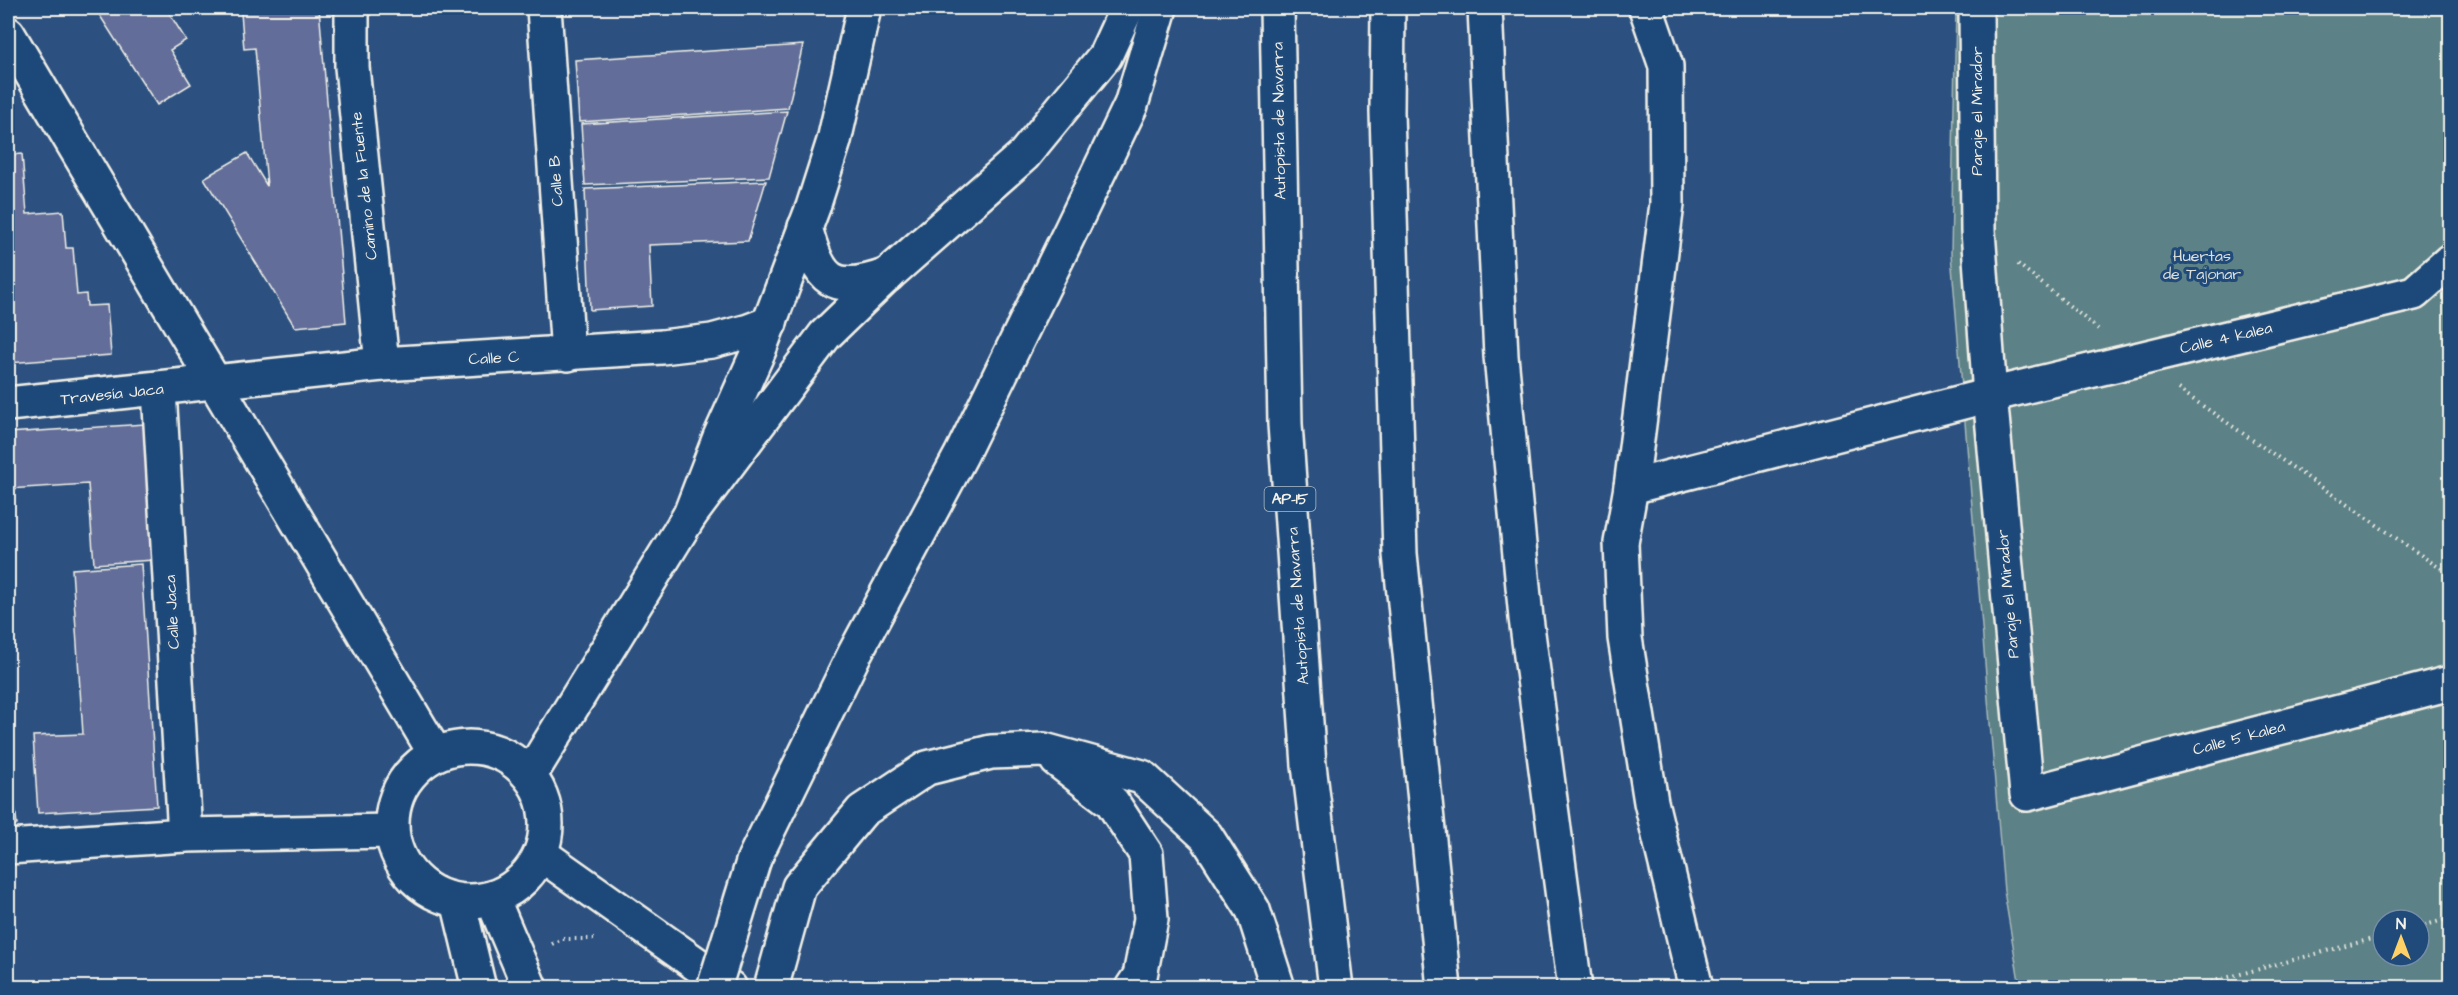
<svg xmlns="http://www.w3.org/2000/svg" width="2458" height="995" viewBox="0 0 2458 995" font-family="'Architects Daughter',sans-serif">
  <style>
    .green { fill: #5c8186; stroke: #a8b9b7; stroke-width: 1.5; fill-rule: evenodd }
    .building { fill: #626e99; stroke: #f4f1e8; stroke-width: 1.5 }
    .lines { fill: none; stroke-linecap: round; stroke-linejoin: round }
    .street-casing { stroke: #f4f1e8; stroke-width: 38 }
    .secondary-casing { stroke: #f4f1e8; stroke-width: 38 }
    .highway-casing { stroke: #f4f1e8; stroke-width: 38 }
    .path { stroke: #f4f1e8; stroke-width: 4; stroke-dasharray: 1.5 4.5; stroke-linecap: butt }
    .street { stroke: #1f4a7a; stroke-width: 33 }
    .secondary { stroke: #1f4a7a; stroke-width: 33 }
    .highway { stroke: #1f4a7a; stroke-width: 33 }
    .highway-bridge-casing { stroke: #f4f1e8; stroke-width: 38; stroke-linecap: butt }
    .highway-bridge { stroke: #1f4a7a; stroke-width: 33 }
    .labels { text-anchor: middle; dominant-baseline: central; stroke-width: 6; stroke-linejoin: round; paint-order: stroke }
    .shield { fill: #1f4a7a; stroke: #b4bfc7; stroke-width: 1.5 }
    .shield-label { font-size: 15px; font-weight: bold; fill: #f4f1e8 }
    .street-label { font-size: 16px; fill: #f4f1e8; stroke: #1f4a7a }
    .park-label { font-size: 16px; fill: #dde0d9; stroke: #1f4a7a }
  </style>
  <rect width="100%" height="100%" fill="#2c5180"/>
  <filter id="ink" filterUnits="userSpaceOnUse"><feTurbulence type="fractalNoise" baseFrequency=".0167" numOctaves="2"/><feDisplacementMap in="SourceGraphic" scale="12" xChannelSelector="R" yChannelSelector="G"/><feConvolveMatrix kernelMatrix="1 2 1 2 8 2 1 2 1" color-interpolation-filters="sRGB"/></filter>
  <g filter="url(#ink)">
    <path class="green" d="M1956 8H2450V987H2020L2004 891 1951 254ZM2383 920H2419V956H2383Z"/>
    <g class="building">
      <path d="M95 8H166L186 40 170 50 191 84 157 105Z"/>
      <path d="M238 8H319L346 322 295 327 204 178 247 153 267 186 255 48 244 49 241 13Z"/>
      <path d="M803 45 788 108 579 122 575 60Z"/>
      <path d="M787 111 769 177 585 185 581 124Z"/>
      <path d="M8 140 10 155 22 154 27 214 63 211 66 248H73L77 295 86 294 87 306 107 305 111 355 8 363Z"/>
      <path d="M766 181 748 241 649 245 652 306 590 310 585 189Z"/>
      <path d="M145 424 154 560 94 564 88 484 8 489V433Z"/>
      <path d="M141 564 157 806 38 813 33 736 83 734 72 569Z"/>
      <path d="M8 737 17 825H8Z"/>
    </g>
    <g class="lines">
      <defs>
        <g id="street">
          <path d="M352 8V67L382 364"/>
          <path d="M544 8 568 354"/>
          <path d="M1646 8 1666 66 1667 204 1631 487 1621 543 1625 638 1651 802 1696 988"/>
          <path d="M1976 8 1978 231 1990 395 2027 794 2450 683"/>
          <path d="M159 390 185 835"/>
          <path d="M8 404 382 364 662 347 712 341 749 331 770 323"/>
          <path d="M1631 487 1990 395 2414 293 2450 261"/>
        </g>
        <g id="secondary">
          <path d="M8 34 435 753"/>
          <circle cx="469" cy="824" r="77"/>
          <path d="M530 775 690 515 720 437 759 350 813 207 834 141 864 8"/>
          <path d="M8 847 185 835 391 831"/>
          <path d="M458 901 479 988"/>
        </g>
        <g id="highway">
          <path d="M1277 8 1285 424 1309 765 1336 988"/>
          <path d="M1388 8 1387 112 1400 554 1444 988"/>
          <path d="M1485 8 1501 356 1526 618 1575 988"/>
          <path d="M805 227C819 281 832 295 888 275"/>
          <path d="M690 515 825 335 883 279 1024 155 1105 56 1127 8"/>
          <path d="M1057 760 1112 802 1146 854 1151 919 1140 976 1132 988"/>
          <path d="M541 854 730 988"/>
          <path d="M754 859 855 653 961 455 1071 230 1131 105 1160 8"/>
          <path d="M492 898 530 988"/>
          <path d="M771 988 799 887 862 811 927 768 991 752 1044 750 1142 777 1206 836 1253 910 1278 988"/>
        </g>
      </defs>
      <use href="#street" class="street-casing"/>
      <use href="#secondary" class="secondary-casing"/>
      <use href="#highway" class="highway-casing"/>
      <g class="path">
        <path d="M2018 264 2098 329"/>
        <path d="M2178 389 2450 575"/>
        <path d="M2419 927 2450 918"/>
        <path d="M552 944 562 939H594"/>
        <path d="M2188 988 2383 936"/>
      </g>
      <use href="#street" class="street"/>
      <use href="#secondary" class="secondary"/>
      <use href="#highway" class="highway"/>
      <defs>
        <path id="highway-bridge" d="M714 988 754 859"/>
      </defs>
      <use href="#highway-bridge" class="highway-bridge-casing"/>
      <use href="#highway-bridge" class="highway-bridge"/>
    </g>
  </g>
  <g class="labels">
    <rect class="shield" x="1264.5" y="487" width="51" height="24" rx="4.5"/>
    <g class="shield-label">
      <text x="1290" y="499">AP-15</text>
    </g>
    <g class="street-label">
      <text transform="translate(1977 111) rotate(-90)">Paraje el Mirador</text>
      <text transform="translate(1279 121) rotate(-91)">Autopista de Navarra</text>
      <text transform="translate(556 181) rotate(-94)">Calle B</text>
      <text transform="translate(364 186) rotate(-96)">Camino de la Fuente</text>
      <text transform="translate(2226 338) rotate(-13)">Calle 4 kalea</text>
      <text transform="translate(494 358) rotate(-3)">Calle C</text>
      <text transform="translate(112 394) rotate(-6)">Travesía Jaca</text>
      <text transform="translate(2008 594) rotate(-95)">Paraje el Mirador</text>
      <text transform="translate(1298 606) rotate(-94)">Autopista de Navarra</text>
      <text transform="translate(172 612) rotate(-93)">Calle Jaca</text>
      <text transform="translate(2239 738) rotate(-15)">Calle 5 kalea</text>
    </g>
    <g class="park-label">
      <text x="2202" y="256">Huertas<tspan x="2202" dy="18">de Tajonar</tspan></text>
    </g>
  </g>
  <rect width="2458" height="995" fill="none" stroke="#1f4a7a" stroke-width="30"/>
  <rect x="15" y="15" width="2428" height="965" fill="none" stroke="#f4f1e8" stroke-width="2" filter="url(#ink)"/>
  <g transform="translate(2401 938)"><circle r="28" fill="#1f4a7a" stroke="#748da6" stroke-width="1.5"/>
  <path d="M0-4.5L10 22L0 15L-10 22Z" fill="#ffd166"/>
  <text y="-9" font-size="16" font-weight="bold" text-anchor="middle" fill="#f4f1e8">N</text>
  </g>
</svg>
